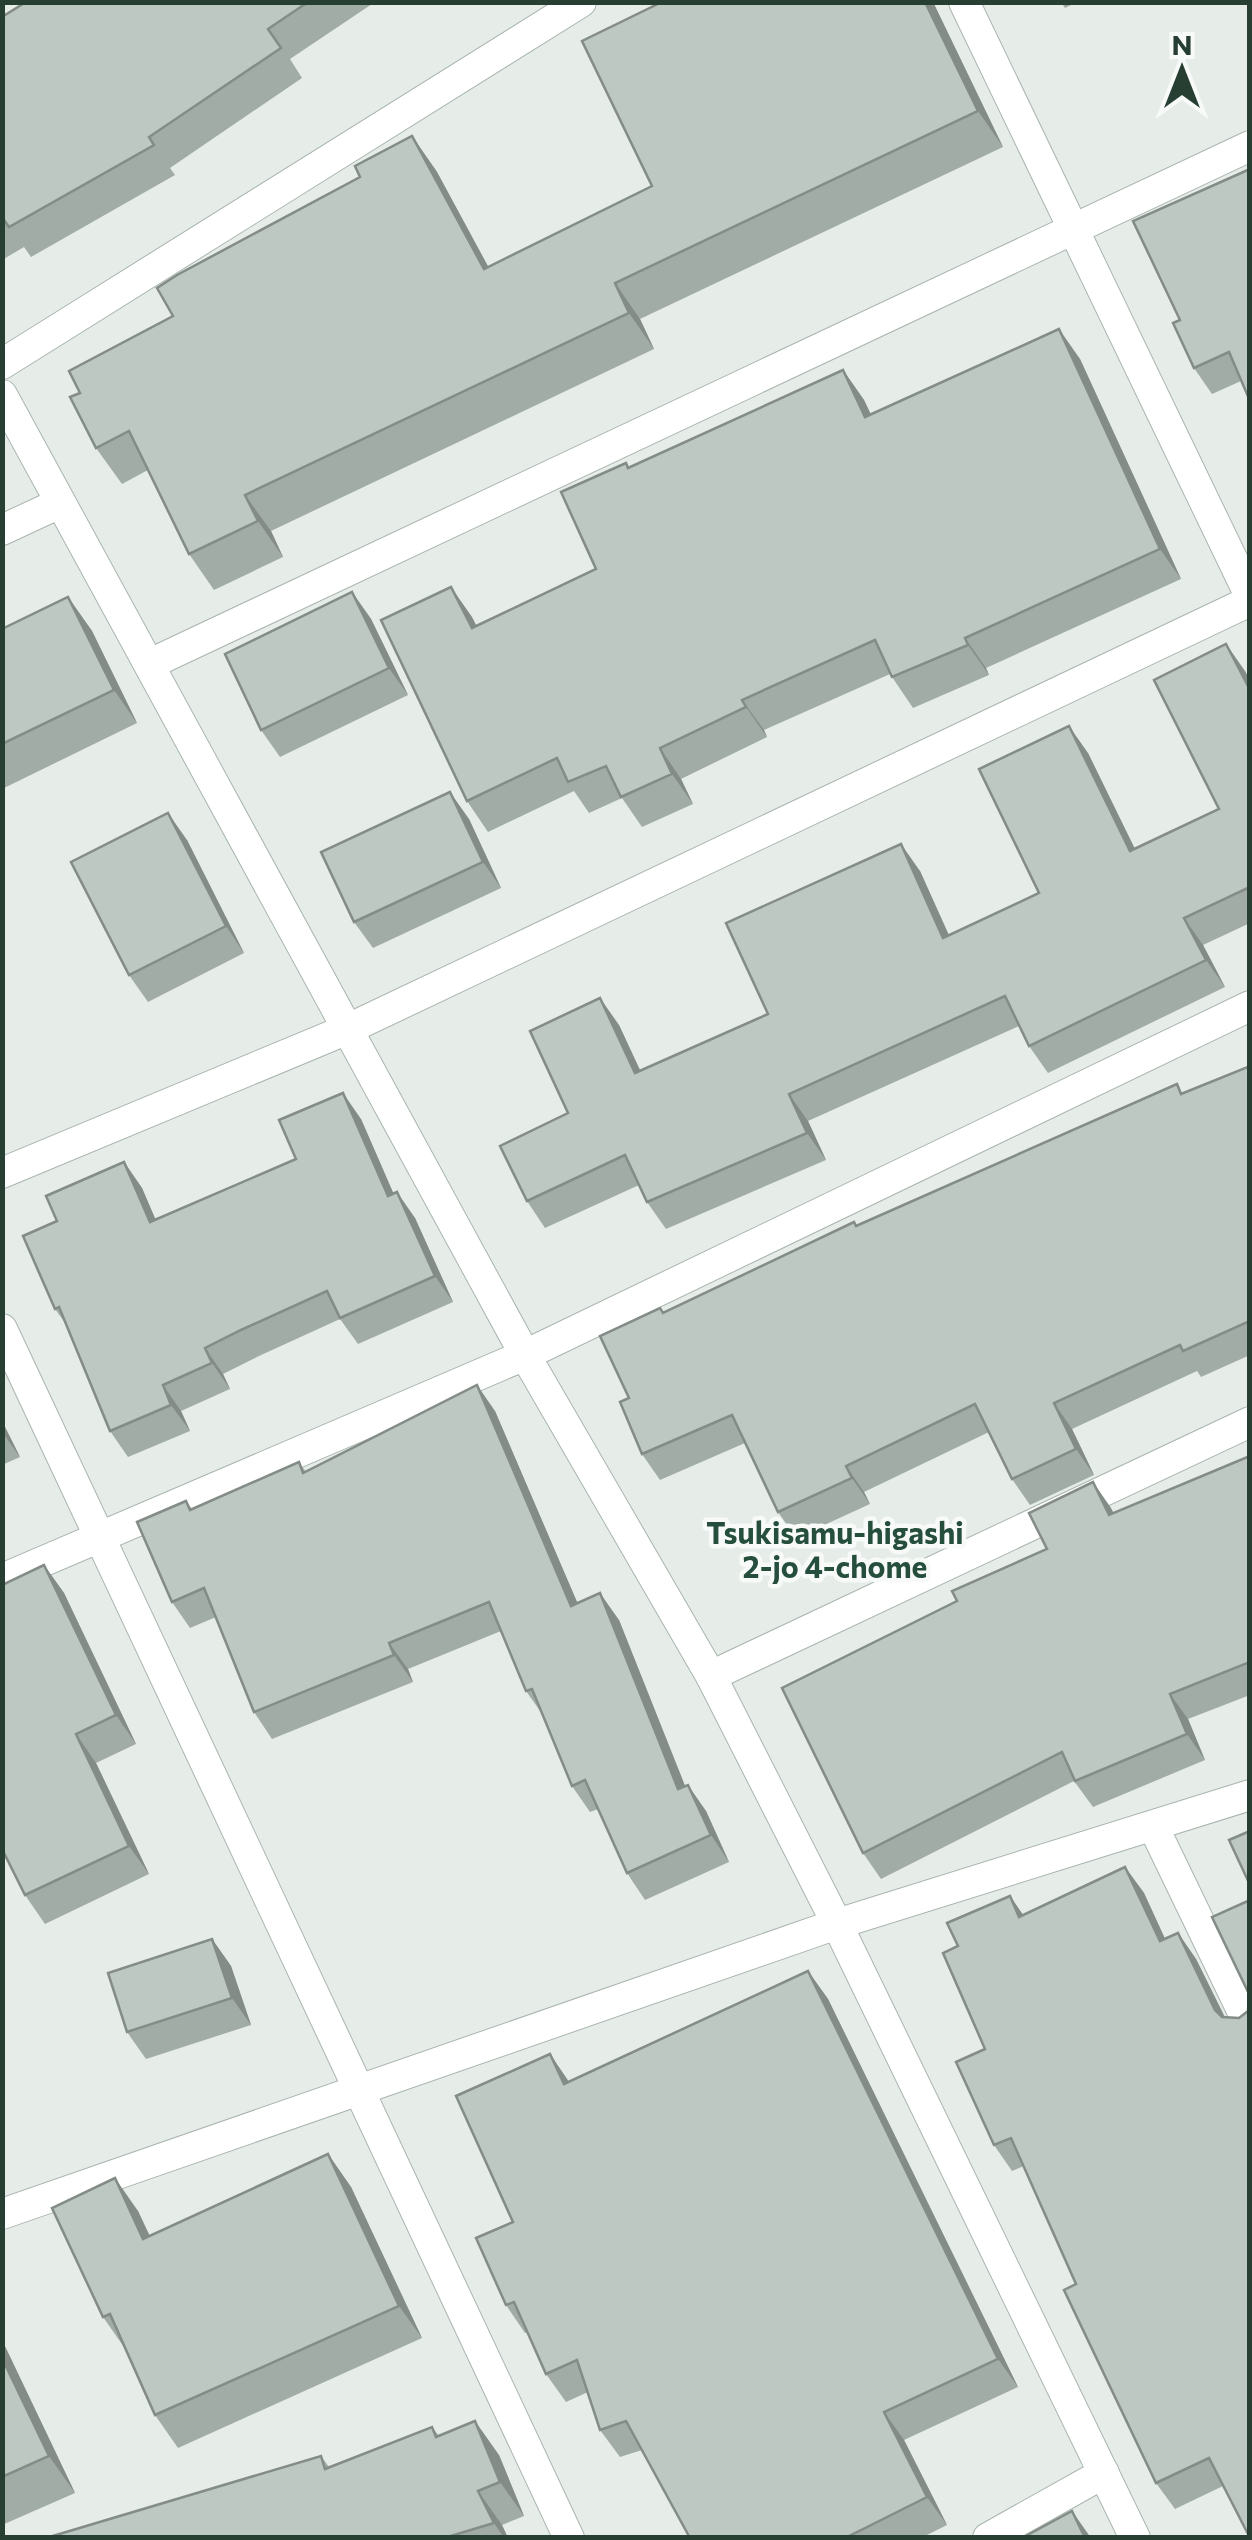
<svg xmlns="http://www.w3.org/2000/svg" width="1252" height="2540" viewBox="0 0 1252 2540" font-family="Commissioner,sans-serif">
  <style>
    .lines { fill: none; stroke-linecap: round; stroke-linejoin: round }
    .street-casing { stroke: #a9b5af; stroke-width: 32 }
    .street { stroke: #fff; stroke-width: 30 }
    .wall { fill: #a2aca6 }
    .shaded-wall { fill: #848c87 }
    .building { fill: #bcc8c1; stroke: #848c87; stroke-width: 2.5 }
    .labels { text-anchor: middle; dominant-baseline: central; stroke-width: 9; stroke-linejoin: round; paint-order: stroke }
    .neighbourhood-label { font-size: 30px; font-weight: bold; fill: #254e3c; stroke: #f7faf8 }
  </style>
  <rect width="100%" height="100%" fill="#e6ede9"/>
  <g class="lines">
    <defs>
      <g id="street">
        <path d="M964 2 1250 596"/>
        <path d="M2 364 581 2"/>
        <path d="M2 395 525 1355 711 1676 837 1924 1135 2538"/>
        <path d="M2 530 60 503"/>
        <path d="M152 663 1250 146"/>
        <path d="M2 1173 348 1029 1250 601"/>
        <path d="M2 1329 569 2538"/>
        <path d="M2 1579 525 1355 1250 1006"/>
        <path d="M711 1676 1250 1422"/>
        <path d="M1154 1828 1250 2027"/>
        <path d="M2 2214 837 1924 1250 1795"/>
        <path d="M988 2538 1104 2473"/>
      </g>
    </defs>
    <use href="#street" class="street-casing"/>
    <use href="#street" class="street"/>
  </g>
  <g class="wall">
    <path d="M26 2H375L290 59 302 78 170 168 175 175 31 257 24 247 2 260V17Z"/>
    <path d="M662 2H933L1003 147 640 319 654 349 271 531 283 557 214 590 189 554 148 470 122 484 96 448 80 393 173 316 360 177 412 136 437 172 488 267 652 186Z"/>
    <path d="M1061 2H1077L1065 8Z"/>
    <path d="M1250 169 1241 381 1212 394 1194 368 1180 320Z"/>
    <path d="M1080 359 1181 579 986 668 989 675 913 708 890 674 764 730 767 737 681 779 693 804 642 827 622 798 589 813 574 791 488 832 467 801 451 587 476 626 596 569 626 463 629 467 843 370 864 400 871 415Z"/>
    <path d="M352 592 371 619 408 695 280 757 261 730Z"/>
    <path d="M68 597 92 631 137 723 2 789V629Z"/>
    <path d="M1226 644 1250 680V923L1203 945 1225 987 1048 1073 1029 1046 1019 1026 808 1121 826 1160 666 1229 647 1202 639 1185 545 1228 527 1201 568 1113 619 1025 640 1071 768 1014 920 871 949 935 1039 893 1088 753 1135 849 1219 809Z"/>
    <path d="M469 819 501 888 373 948 354 922Z"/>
    <path d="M187 840 244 953 148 1002 129 975Z"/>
    <path d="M1250 1066V1355L1201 1377 1197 1371 1072 1429 1094 1475 1030 1505 1012 1479 989 1432 864 1492 870 1504 796 1538 778 1512 745 1443 660 1480 642 1454 629 1398 660 1308 663 1312 857 1225Z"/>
    <path d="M361 1119 393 1193 415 1218 453 1302 358 1344 340 1319 259 1356 223 1374 230 1389 181 1411 190 1431 128 1457 110 1431 66 1324 55 1309 57 1221 124 1162 142 1188 155 1220 296 1159Z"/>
    <path d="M495 1411 577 1603 619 1620 685 1786 706 1811 729 1862 645 1900 627 1873 598 1809 590 1812 572 1786 543 1715 526 1691 501 1631 408 1669 413 1682 272 1739 254 1712 216 1617 190 1628 172 1602 186 1501 192 1509 299 1462 306 1472Z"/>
    <path d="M2 1421 20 1457 2 1465Z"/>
    <path d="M1250 1456V1695L1188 1719 1205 1760 1093 1807 1074 1781 881 1879 863 1853 957 1601 1047 1549 1093 1482 1113 1513Z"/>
    <path d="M44 1565 64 1593 136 1744 96 1763 149 1874 45 1924 25 1895Z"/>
    <path d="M1125 1867 1144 1893 1165 1939 1178 1933 1196 1959 1225 2017 1239 2018 1248 2011 1250 1900V2538L1223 2486 1175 2509 1156 2483 1076 2284 1024 2166 1012 2171 994 2145 985 2049 958 1946 1010 1896 1023 1915Z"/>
    <path d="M212 1939 231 1966 251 2025 146 2059 127 2032Z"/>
    <path d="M808 1971 828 1999 1018 2387 904 2440 947 2525 921 2538H690L642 2450 620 2457 600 2430 588 2392 566 2402 546 2374 528 2332 525 2333 506 2305 513 2222 550 2054 569 2082Z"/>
    <path d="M328 2154 351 2187 422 2338 178 2448 155 2415 126 2350 103 2317 138 2211 150 2236Z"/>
    <path d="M2 2340 75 2493 2 2525Z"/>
    <path d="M432 2427 439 2436 499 2455 524 2516 502 2525 508 2538H46L321 2456 329 2467Z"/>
  </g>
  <g class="shaded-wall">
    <path d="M925 2H933L1003 147 978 111Z"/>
    <path d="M412 136 437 172 509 305 484 269Z"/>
    <path d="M615 283 640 319 654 349 629 313Z"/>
    <path d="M1059 329 1080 359 1181 579 1160 549Z"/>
    <path d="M843 370 864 400 887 448 865 417Z"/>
    <path d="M245 495 271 531 283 557 258 521Z"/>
    <path d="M451 587 472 617 493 658 472 628Z"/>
    <path d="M352 592 371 619 408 695 389 668Z"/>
    <path d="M68 597 92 631 137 723 114 690Z"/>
    <path d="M965 638 986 668 989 675 968 645Z"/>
    <path d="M1226 644 1245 671 1250 680V690Z"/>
    <path d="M742 700 764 730 767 737 746 707Z"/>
    <path d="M1069 726 1088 753 1149 878 1130 851Z"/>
    <path d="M660 748 681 779 693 804 672 774Z"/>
    <path d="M450 792 469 819 501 888 483 862Z"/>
    <path d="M168 813 187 840 244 953 226 926Z"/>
    <path d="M901 844 920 871 962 965 943 938Z"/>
    <path d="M1184 918 1203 945 1225 987 1206 960Z"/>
    <path d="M600 998 619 1025 654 1100 635 1073Z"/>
    <path d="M343 1093 361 1119 406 1222 388 1196Z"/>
    <path d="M789 1094 808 1121 826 1160 807 1133Z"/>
    <path d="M124 1162 142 1188 168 1248 150 1222Z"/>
    <path d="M397 1192 415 1218 453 1302 435 1276Z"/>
    <path d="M205 1348 223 1374 230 1389 212 1363Z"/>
    <path d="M163 1385 181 1411 190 1431 171 1405Z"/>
    <path d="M477 1385 495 1411 590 1632 571 1606Z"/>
    <path d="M1054 1403 1072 1429 1094 1475 1076 1449Z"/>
    <path d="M2 1421 20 1457 2 1432Z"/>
    <path d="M846 1466 864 1492 870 1504 852 1478Z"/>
    <path d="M1093 1482 1111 1508 1127 1540 1109 1515Z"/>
    <path d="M44 1565 64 1593 136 1744 116 1715Z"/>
    <path d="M600 1593 619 1620 697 1816 678 1789Z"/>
    <path d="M389 1643 408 1669 413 1682 394 1655Z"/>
    <path d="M1170 1694 1188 1719 1205 1760 1187 1734Z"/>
    <path d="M76 1734 96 1763 149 1874 129 1846Z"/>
    <path d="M688 1785 706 1811 729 1862 711 1835Z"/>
    <path d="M1125 1867 1144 1893 1178 1967 1160 1941Z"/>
    <path d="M1010 1896 1028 1922 1019 1917Z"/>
    <path d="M1178 1933 1196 1959 1234 2036 1215 2010Z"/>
    <path d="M212 1939 231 1966 251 2025 232 1998Z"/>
    <path d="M808 1971 828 1999 1018 2387 998 2359Z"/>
    <path d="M550 2054 569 2082 564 2084Z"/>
    <path d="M328 2154 351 2187 422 2338 399 2306Z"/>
    <path d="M115 2178 138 2211 166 2272 143 2239Z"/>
    <path d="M2 2340 75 2493 49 2456 2 2358Z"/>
    <path d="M884 2412 904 2440 947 2525 927 2497Z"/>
    <path d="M475 2421 499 2455 524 2516 500 2482Z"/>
    <path d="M478 2491 502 2525 508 2538H504L494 2523Z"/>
    <path d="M1072 2511 1091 2538H1085Z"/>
  </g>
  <g class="building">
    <path d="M26 2H308L268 29 281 48 149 137 154 145 9 227 2 217V17Z"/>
    <path d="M662 2H925L978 111 615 283 629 313 245 495 258 521 189 554 129 431 96 448 70 397 80 393 69 371 173 316 157 288 177 275 360 177 355 166 412 136 484 269 652 186 582 41Z"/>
    <path d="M1250 169V401L1229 352 1194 368 1173 323 1180 320 1133 221Z"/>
    <path d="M1059 329 1160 549 965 638 968 645 892 677 875 640 742 700 746 707 660 748 672 774 621 797 606 766 568 782 557 758 467 801 381 620 451 587 472 628 596 569 561 492 626 463 628 468 843 370 865 417Z"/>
    <path d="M352 592 389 668 261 730 225 654Z"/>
    <path d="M68 597 114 690 2 744V629Z"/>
    <path d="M1226 644 1250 690V887L1184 918 1206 960 1029 1046 1005 996 789 1094 807 1133 647 1202 625 1155 527 1201 500 1146 568 1113 530 1031 600 998 635 1073 768 1014 726 923 901 844 943 938 1039 893 979 769 1069 726 1130 851 1219 809 1154 680Z"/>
    <path d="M450 792 483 862 354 922 321 852Z"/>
    <path d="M168 813 226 926 129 975 71 862Z"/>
    <path d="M1250 1066V1321L1183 1351 1180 1345 1054 1403 1076 1449 1012 1479 975 1404 846 1466 852 1478 778 1512 732 1415 642 1454 620 1402 629 1398 600 1336 660 1308 663 1313 854 1222 856 1226 1177 1084 1181 1094Z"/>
    <path d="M343 1093 388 1196 397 1192 435 1276 340 1318 327 1291 241 1330 205 1348 212 1363 163 1385 171 1405 110 1431 59 1307 55 1309 23 1236 57 1221 46 1196 124 1162 150 1222 296 1159 279 1120Z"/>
    <path d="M477 1385 571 1606 600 1593 678 1789 688 1785 711 1835 627 1873 585 1780 572 1786 532 1689 526 1691 489 1602 389 1643 394 1655 254 1712 204 1588 172 1602 137 1522 186 1501 190 1510 299 1462 303 1473Z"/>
    <path d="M1250 1456V1662L1170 1694 1187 1734 1075 1781 1062 1752 863 1853 782 1688 957 1601 952 1591 1047 1549 1029 1513 1093 1482 1109 1515Z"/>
    <path d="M44 1565 116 1715 76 1734 129 1846 25 1895 2 1849V1585Z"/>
    <path d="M1250 1831V1885L1229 1840Z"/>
    <path d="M1125 1867 1160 1941 1178 1933 1215 2010 1222 2017 1239 2018 1248 2011 1249 1994 1212 1917 1250 1900V2538L1209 2458 1156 2483 1064 2290 1076 2284 1011 2138 994 2145 956 2062 985 2049 943 1953 958 1946 947 1923 1010 1896 1019 1917Z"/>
    <path d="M212 1939 232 1998 127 2032 108 1973Z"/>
    <path d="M808 1971 998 2359 884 2412 927 2497 845 2538H690L626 2421 600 2430 577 2360 546 2374 514 2302 506 2305 476 2238 513 2222 456 2096 550 2054 564 2084Z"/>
    <path d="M328 2154 399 2306 155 2415 110 2314 103 2317 52 2208 115 2178 143 2239Z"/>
    <path d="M2 2358 49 2456 2 2477Z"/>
    <path d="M475 2421 500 2482 478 2491 494 2523 444 2538H46L321 2456 325 2469 432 2427 436 2437Z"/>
    <path d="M1072 2511 1085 2538H1022Z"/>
  </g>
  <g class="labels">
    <g class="neighbourhood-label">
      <text x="835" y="1531">Tsukisamu-higashi<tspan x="835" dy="34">2-jo 4-chome</tspan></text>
    </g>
  </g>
  <rect width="1252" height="2540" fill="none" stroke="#273e33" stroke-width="10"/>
  <g transform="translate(1182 70)" stroke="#f7faf8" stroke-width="8" paint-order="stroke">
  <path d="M0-8L18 38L0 25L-18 38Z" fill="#273e33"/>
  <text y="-15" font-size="28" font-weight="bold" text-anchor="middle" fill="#273e33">N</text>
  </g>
</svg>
